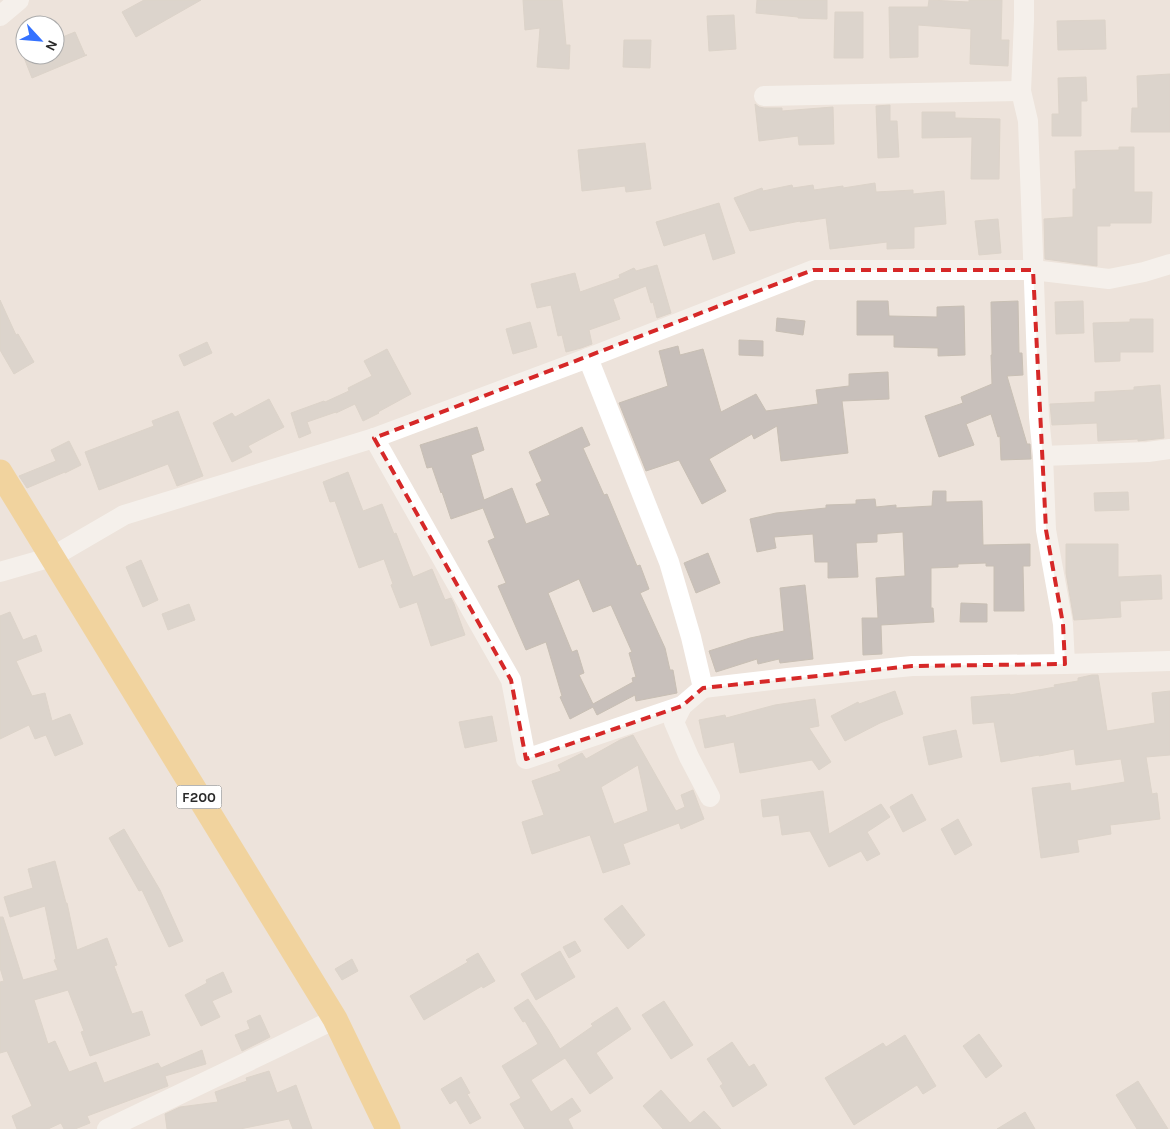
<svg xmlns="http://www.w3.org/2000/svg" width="1170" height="1129" viewBox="0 0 1170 1129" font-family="Karla,sans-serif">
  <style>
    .building { fill: #c8c0bb; stroke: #c8bfb4; fill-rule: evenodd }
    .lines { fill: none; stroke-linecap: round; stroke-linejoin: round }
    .minor { stroke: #fff; stroke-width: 20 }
    .major { stroke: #f6bf56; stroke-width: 25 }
    .marked { fill: none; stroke: #d62828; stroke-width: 4; stroke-dasharray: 10 6; stroke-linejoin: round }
    .labels { text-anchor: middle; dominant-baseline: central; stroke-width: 4; stroke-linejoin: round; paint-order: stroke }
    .shield { fill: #fff; stroke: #6a6a6a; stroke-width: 1 }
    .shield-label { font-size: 14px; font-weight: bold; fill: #2a2a2a }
  </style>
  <rect width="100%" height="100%" fill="#ede3db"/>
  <g class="building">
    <path d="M144 0H201L136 37 122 12Z"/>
    <path d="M523 0H562L566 45H570L569 69 537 67 540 28 525 30Z"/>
    <path d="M757 0H827V19L798 18V17L756 13Z"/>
    <path d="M929 0 969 2V0H1002L1001 40H1009L1008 66 970 64 971 29 918 25V57L890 58 889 7H928Z"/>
    <path d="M835 12H863V58H834Z"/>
    <path d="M734 15 736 49 709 51 707 16Z"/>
    <path d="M1105 20 1106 49 1058 50 1057 21Z"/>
    <path d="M75 32 85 55H87L32 78 23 55H55V40Z"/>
    <path d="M624 40H651L650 68 623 67Z"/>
    <path d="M1170 74V132H1131L1132 108H1138L1137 76Z"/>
    <path d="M1086 77 1087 101H1081V136H1052V114H1059L1058 78Z"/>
    <path d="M755 104 759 107 764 108H782V111L833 107 834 144 799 145 798 136 759 141Z"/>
    <path d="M890 105V121H897L899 157 878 158 876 106Z"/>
    <path d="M922 112H955V118L1000 119 999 179H971L972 137 922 138Z"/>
    <path d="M645 143 651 189 626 192 625 186 582 191 578 150Z"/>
    <path d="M1119 147H1134V192H1152L1151 223H1110V226H1097V266L1045 259 1044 219 1073 217V189H1076L1075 151 1119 150Z"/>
    <path d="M875 183 876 192 913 190V194L944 191 946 224 914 227V248L887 249V242L830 249 826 218 800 222V221L750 231 734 198 762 188 763 191 792 185 793 188 813 185 814 190 843 186V188Z"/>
    <path d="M719 203 735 253 713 260 705 233 664 246 656 222Z"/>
    <path d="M998 219 1001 253 979 255 975 221Z"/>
    <path d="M657 265 671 313 657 318 653 302 651 303 646 286 613 299 620 319 589 330 592 344 581 348 566 352 562 335 558 336 551 305 537 308 531 284 575 273 580 292 620 278 619 275 634 268 636 271Z"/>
    <path d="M0 300 16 335 18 334 34 362 14 374 0 350Z"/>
    <path d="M857 301H888L889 316 937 317V307L964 306 965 355 938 356V348L894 347V335H857Z"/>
    <path d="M1018 301 1019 353H1022L1023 375 1007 376 1027 444H1030L1031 459 1001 460 1000 436 998 437 991 414 966 424 974 445 939 457 925 416 963 403 961 397 992 384 991 355H992L991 302Z"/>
    <path d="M1083 301 1084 333 1056 334 1055 302Z"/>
    <path d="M777 318 805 321 803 335 776 331Z"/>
    <path d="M1130 319H1153V352H1120V361L1095 362 1093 323 1130 322Z"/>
    <path d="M530 322 537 347 513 354 506 329Z"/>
    <path d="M739 340 763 341V356L739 355Z"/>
    <path d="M207 342 212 353 184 366 179 355Z"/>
    <path d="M678 346 680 355 703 349 721 412 756 394 766 411 818 404 816 390 849 386V374L888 372 889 399 842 401 848 453 781 461 777 426 754 439 752 434 709 459 726 491 702 504 679 460 646 471 619 403 668 386 659 351Z"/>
    <path d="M387 349 411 394 378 412 379 413 363 421 355 404 336 413V412L307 422 311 433 299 438 291 413 324 401 325 402 349 391 348 388 372 376 364 361Z"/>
    <path d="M1160 385 1164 438 1147 440 1138 441V439L1098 441 1097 423 1052 425 1050 404 1095 402V392L1134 390V387Z"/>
    <path d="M269 399 284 427 248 446 252 452 232 462 213 423 232 413 235 417Z"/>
    <path d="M178 411 203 476 177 486 168 464 99 490 85 452 154 426 152 421Z"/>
    <path d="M477 427 484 450 471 455 484 500 512 488 526 524 550 515 536 484 542 481 529 452 582 427 590 445 583 448 604 495 607 494 637 566 640 565 649 589 640 593 665 648 670 670H673L677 693 636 701 635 695 597 715 593 707 570 719 560 697 562 696 546 642 526 650 498 586 506 583 488 541 495 538 483 508 451 519 442 492 441 493 432 467 427 468 420 445ZM579 579 593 612 611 605 632 652 629 653 636 677 632 678 633 682 593 704 579 675 584 673 577 650 572 652 548 593Z"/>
    <path d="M69 441 81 465 65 473V472L27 488 19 476 56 461 51 450Z"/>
    <path d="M348 472 363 511 382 504 394 534 396 533 413 577 432 569 445 600 451 598 454 604 465 635 431 646 417 602 400 608 391 585 393 584 384 559 359 568 335 501 330 502 323 482Z"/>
    <path d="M933 491H946V502L982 501 983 545 1030 544V566H1023L1024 611H994V566H986V563L958 564V567L931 568V608H933L934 622 881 625 882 654 863 655 862 618H878L876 578 905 576 903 532 877 534V542L856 543 858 577 828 578V562H815L813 534 774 537 776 548 757 552 750 519 776 513 826 508V505L856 504V500L875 499 876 507 896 505V508L932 506Z"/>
    <path d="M1128 492 1129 510 1095 511 1094 493Z"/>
    <path d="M1066 544H1118V577L1161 575 1162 599 1120 601 1121 617 1074 620 1066 573Z"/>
    <path d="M708 553 720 583 696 593 684 563Z"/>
    <path d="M141 560 158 600 143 607 126 567Z"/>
    <path d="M805 585 813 659 780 663 779 659 758 664 757 659 716 672 709 651 750 638 784 631 780 588Z"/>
    <path d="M961 603 987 604V622H960Z"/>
    <path d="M189 604 195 620 168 630 162 614Z"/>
    <path d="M10 612 23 640 36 635 42 651 16 661 32 696 45 693 52 721 70 714 83 744 55 756 46 735 35 739 29 725 0 739V616Z"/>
    <path d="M1092 675H1098L1107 731 1155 723 1152 693 1170 691V755L1146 757 1152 794 1157 793 1160 819 1110 825 1111 834 1077 840 1079 852 1041 858 1032 788 1070 783 1071 791 1125 782 1121 759 1076 765 1074 749 1039 756V755L1001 762 994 722 973 724 971 697 1010 694V695L1055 687 1054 685 1078 681V678Z"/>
    <path d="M895 691 903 714 880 723 845 741 831 716 858 702 859 704Z"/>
    <path d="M815 699 819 726 809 728 831 762 819 770 812 760 740 773 734 742 705 748 699 720 725 715 726 718 775 705Z"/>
    <path d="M492 716 497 741 465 748 459 722Z"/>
    <path d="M956 730 962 757 929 765 923 737Z"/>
    <path d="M633 735 676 811 685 807 681 795 693 790 704 819 681 829 679 823 623 844 630 864 603 873 590 835 532 854 522 822 544 815 532 781 561 771 558 765 582 753 586 759 620 740ZM638 765 648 811 614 824 601 787Z"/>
    <path d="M823 791 829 834 881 804 890 817 867 832 880 854 867 861 861 851 829 867 810 831 782 835 779 815 763 817 761 800Z"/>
    <path d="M912 794 926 820 903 832 890 807Z"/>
    <path d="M958 819 972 845 955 855 941 829Z"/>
    <path d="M124 829 160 890 183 941 169 947 142 890 139 891 109 838Z"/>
    <path d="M55 861 66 903H67L77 950 107 938 117 965 114 966 132 1014 142 1011 150 1035 90 1056 81 1032 84 1031 68 990 34 1000 48 1044 55 1041 69 1072 96 1062 104 1083 158 1063 161 1068 202 1050 206 1064 165 1076 168 1086 87 1116 90 1123 75 1129H64L61 1123 48 1129H17L12 1116 32 1106 7 1051 0 1053V982L4 981 0 968V917H3L23 980 58 970 54 960 56 959 45 906 10 917 4 897 33 888 28 869Z"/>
    <path d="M622 905 645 935 628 949 604 919Z"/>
    <path d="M575 941 581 951 569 958 563 947Z"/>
    <path d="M560 951 575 977 536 1000 521 974Z"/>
    <path d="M478 953 495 981 483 988 482 986 424 1020 410 996 468 962 466 960Z"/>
    <path d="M352 959 358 971 342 980 335 969Z"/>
    <path d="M223 972 232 992 212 1001 220 1017 201 1026 185 995 207 983 206 980Z"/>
    <path d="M528 999 548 1029 560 1049 593 1026 591 1024 617 1007 631 1029 596 1053 613 1078 590 1094 565 1058 531 1080 551 1112 572 1098 581 1111 568 1119 573 1129H525L510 1104 521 1098 502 1066 538 1044 525 1021 523 1022 514 1008Z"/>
    <path d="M664 1001 693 1045 671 1059 642 1015Z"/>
    <path d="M260 1015 270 1037 242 1051 235 1035 250 1029 247 1021Z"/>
    <path d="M979 1034 1002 1066 986 1078 963 1046Z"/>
    <path d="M905 1035 936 1086 923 1094 917 1085 854 1125 825 1078 883 1043 886 1047Z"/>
    <path d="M732 1042 749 1067 754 1064 767 1085 733 1107 720 1086 723 1084 707 1059Z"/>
    <path d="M269 1071 277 1093 296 1085 312 1129H293L289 1119 240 1129H167L165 1114 180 1107 218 1102 215 1092 247 1081 246 1078Z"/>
    <path d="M461 1077 470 1093 467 1094 481 1118 470 1124 456 1100 450 1104 441 1089Z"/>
    <path d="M1138 1081 1168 1129H1137L1116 1095Z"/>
    <path d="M661 1090 690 1123 704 1111 721 1129H663L643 1106Z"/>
    <path d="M1025 1112 1035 1129H997Z"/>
  </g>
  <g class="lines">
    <g class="minor">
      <path d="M1024 0V20L1021 91 1028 121 1039 417 1043 456 1046 530 1063 624 1065 664 1170 661"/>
      <path d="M0 16 19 0"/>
      <path d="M764 96 1021 91"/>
      <path d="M588 358 669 562 691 637 703 688 682 706 674 722 689 757 710 797"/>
      <path d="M374 438 511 680 526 759 682 706"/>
      <path d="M1043 456 1148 452 1170 449"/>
      <path d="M0 572 52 557 124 515 374 438 588 358 813 270H1033L1109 279 1144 272 1170 264"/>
      <path d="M703 688 788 678 912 666 1065 664"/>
      <path d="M107 1129 278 1047 335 1019"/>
    </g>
    <path class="major" d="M0 472 335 1019 388 1129"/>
  </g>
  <path d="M0 0H1170V1129H0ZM813 270H1033L1046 530 1063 624 1065 664 912 666 703 688 682 706 526 759 511 680 374 438Z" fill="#ede3db" fill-opacity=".55" fill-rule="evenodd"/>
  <path class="marked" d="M813 270H1033L1046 530 1063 624 1065 664 912 666 703 688 682 706 526 759 511 680 374 438Z"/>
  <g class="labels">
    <rect class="shield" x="176.5" y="785.5" width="45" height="23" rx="4"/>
    <g class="shield-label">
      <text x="199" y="797">F200</text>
    </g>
  </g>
  <g transform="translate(40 40) rotate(116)"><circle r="24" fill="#ffffff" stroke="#aaaaaa"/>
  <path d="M0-4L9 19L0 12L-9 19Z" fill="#3572ff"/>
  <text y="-8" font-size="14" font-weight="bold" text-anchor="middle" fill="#2a2a2a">N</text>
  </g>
</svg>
